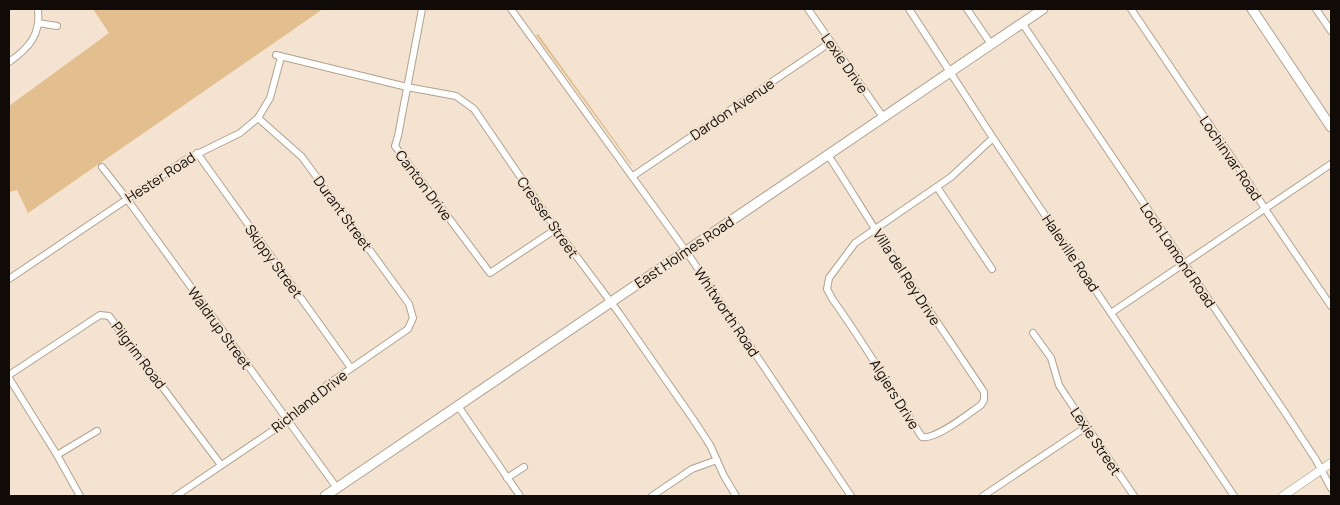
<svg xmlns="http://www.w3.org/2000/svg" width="1340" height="505" viewBox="0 0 1340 505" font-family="Manrope,sans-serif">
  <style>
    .green { fill: #e3be8e }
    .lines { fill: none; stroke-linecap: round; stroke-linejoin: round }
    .minor-casing { stroke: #b1a290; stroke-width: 8 }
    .tertiary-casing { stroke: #b1a290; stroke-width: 9 }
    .secondary-casing { stroke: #b1a290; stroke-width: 11 }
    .minor { stroke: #fff; stroke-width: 6 }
    .tertiary { stroke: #fff; stroke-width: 8 }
    .secondary { stroke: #fff; stroke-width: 9 }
    .labels { text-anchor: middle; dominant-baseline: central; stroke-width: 4; stroke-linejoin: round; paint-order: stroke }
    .street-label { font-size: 14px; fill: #100b06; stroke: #f3e3d0 }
  </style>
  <rect width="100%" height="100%" fill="#f3e3d0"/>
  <g class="green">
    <path d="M93 9H323L28 213 17 190 9 192V106L109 33Z"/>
    <path d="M538 34 631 163 633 166 629 162 536 35Z"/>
  </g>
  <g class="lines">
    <defs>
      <g id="minor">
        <path d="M422 9 398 136 395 146 490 273 556 229"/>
        <path d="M511 9 686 251 851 496"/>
        <path d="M808 9 883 117"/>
        <path d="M909 9 993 138 1234 496"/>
        <path d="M967 9 991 44"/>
        <path d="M1131 9 1247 180 1265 209 1331 306"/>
        <path d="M1316 9 1331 31"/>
        <path d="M38 23 57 26"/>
        <path d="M1022 23 1286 414 1316 460 1331 488"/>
        <path d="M276 55 407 87 456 96 474 109 556 229 619 313 693 419 710 445 724 476 736 496"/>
        <path d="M9 62C29 48 41 35 38 9"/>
        <path d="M197 153 351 368"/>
        <path d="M828 155C844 179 859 204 875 229 911 284 948 338 984 392V400L981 405C968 414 936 440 922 437L920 434C891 389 864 343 833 300L827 289 829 278 855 243 951 177 993 138"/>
        <path d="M102 167 127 199 337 488"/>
        <path d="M633 176 831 42"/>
        <path d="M937 187 992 269"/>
        <path d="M9 279 185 160 240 133 258 118 270 98 281 57"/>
        <path d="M1111 313 1331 164"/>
        <path d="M1033 333 1051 358 1059 385 1066 396 1134 496"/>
        <path d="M9 375 100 315 109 316 221 465"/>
        <path d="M9 378 57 455 80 496"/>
        <path d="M458 406 520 496"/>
        <path d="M57 455 97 431"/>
        <path d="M507 478 524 467"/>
        <path d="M176 496 287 421 310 403 327 385 408 329 413 318 409 304 302 157 258 118"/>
        <path d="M652 496 692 469 717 460"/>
        <path d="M983 496 1086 427"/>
      </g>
      <path id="tertiary" d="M1283 496 1331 463"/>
      <g id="secondary">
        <path d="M1252 9 1331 127"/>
        <path d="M325 496 1043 9"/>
      </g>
    </defs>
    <use href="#minor" class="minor-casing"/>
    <use href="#tertiary" class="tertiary-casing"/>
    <use href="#secondary" class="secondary-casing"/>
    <use href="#minor" class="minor"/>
    <use href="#tertiary" class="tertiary"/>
    <use href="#secondary" class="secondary"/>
  </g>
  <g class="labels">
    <g class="street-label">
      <text transform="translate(845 63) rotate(55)">Lexie Drive</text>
      <text transform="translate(732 109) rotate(-34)">Dardon Avenue</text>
      <text transform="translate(1231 158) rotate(56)">Lochinvar Road</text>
      <text transform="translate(160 177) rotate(-33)">Hester Road</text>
      <text transform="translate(424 185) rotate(53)">Canton Drive</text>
      <text transform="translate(343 213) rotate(54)">Durant Street</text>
      <text transform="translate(548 217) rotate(55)">Cresser Street</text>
      <text transform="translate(684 252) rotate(-34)">East Holmes Road</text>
      <text transform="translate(1071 253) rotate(56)">Haleville Road</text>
      <text transform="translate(1178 255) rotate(56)">Loch Lomond Road</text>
      <text transform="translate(274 261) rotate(54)">Skippy Street</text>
      <text transform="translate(907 277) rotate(57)">Villa del Rey Drive</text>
      <text transform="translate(727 312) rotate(56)">Whitworth Road</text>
      <text transform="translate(220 328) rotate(54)">Waldrup Street</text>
      <text transform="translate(139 355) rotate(53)">Pilgrim Road</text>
      <text transform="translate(895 394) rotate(58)">Algiers Drive</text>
      <text transform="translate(309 401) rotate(-38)">Richland Drive</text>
      <text transform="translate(1096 441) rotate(56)">Lexie Street</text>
    </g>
  </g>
  <rect width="1340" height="505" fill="none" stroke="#100b06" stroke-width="20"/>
</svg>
